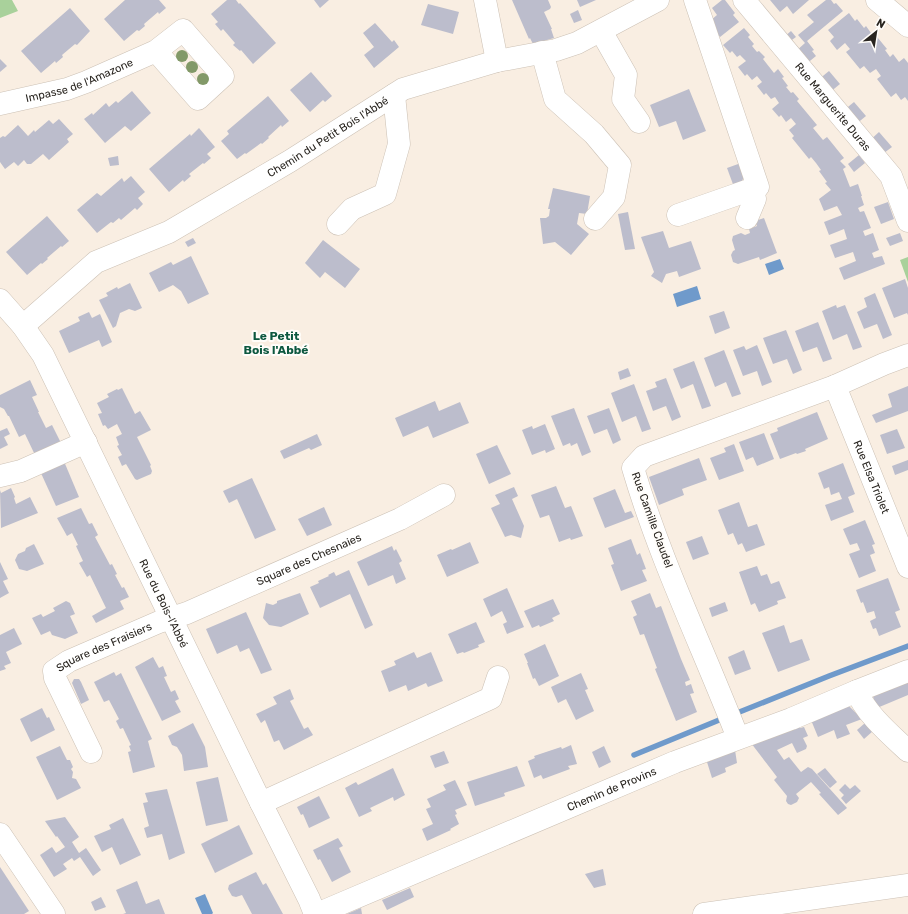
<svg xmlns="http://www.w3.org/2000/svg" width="908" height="914" viewBox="0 0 908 914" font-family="Rubik,sans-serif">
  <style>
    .green { fill: #a9d19b }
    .water { fill: #6f9acb }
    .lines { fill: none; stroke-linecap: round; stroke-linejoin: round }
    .stream { stroke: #6f9acb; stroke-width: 5.5 }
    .building { fill: #bcbdcc }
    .minor-casing { stroke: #ccc1b5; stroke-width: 23 }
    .major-casing { stroke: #ccc1b5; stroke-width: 23 }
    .minor { stroke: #fff; stroke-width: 22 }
    .major { stroke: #fff; stroke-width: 22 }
    .tree { fill: #829968 }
    .labels { text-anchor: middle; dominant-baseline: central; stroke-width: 4; stroke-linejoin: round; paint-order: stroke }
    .street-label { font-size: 11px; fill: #28241f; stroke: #fffdfa }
    .neighbourhood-label { font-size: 12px; font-weight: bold; fill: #0d5840; stroke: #fffdfa }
  </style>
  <rect width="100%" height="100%" fill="#f9eee2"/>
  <g class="green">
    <path d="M0 0H12L18 11 0 18Z"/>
    <path d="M908 257V282L900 260Z"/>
  </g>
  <g class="water">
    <path d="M780 259 784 269 769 275 765 264Z"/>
    <path d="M697 286 701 299 677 307 673 294Z"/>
    <path d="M205 894 213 913 212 914H202L195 898Z"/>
  </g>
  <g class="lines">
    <g class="stream">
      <path d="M732 715 829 676 908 646"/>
      <path d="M634 755 724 718"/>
    </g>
  </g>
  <g class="building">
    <path d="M125 0H159L166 8 159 14 158 12 144 24 145 26 139 31 137 30 124 41 104 19Z"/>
    <path d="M227 0H236L239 4 240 3 276 43 253 64 241 50 240 51 233 45 235 43 223 29 221 31 215 24 218 22 211 14Z"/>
    <path d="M314 0H329L320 8Z"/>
    <path d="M512 0H548L551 7 550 9 544 12 552 29H551L554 38 533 44 530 38 529 39Z"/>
    <path d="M577 0H596L580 7Z"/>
    <path d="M722 0H725L735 13 733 15 739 22 720 37 713 29 710 21 717 15 712 8Z"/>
    <path d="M770 0H809L793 14 787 6 780 12Z"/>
    <path d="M826 0H831L834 4 836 3 843 11 807 41 814 50 812 51 816 56 805 65 795 52 805 43 798 35 814 22 807 15Z"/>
    <path d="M428 4 459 12 453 34 421 25Z"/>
    <path d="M70 8 90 31 77 45 75 44 62 55 63 57 56 63 55 61 41 73 21 51Z"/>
    <path d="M578 10 582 20 574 23 570 14Z"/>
    <path d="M849 13 855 21 857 19 864 28 866 26 871 33 873 32 887 49 885 50 890 57 893 54 899 62 904 58 908 63V101L905 97 901 100 896 93 891 97 877 79 881 76 876 69 870 73 864 66 860 69 846 52 850 49 845 43 837 50 830 41 834 37 828 30Z"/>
    <path d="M375 23 392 42 394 40 399 47 374 68 364 55 374 47 363 33Z"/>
    <path d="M744 28 750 35 748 37 754 44 752 46 757 52 759 51 765 57 763 59 774 73 778 69 784 77 782 78 788 86 786 87 791 93 793 92 799 99 797 101 817 125 813 128 823 140 827 137 844 158 840 161 846 167 843 169 850 187 858 184 862 196H861L864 205 858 208 860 212 864 211 871 228 863 231 865 236 873 233 879 250 872 253 874 258 882 256 885 264 844 280 839 268 856 261 853 252 835 258 830 245 847 239 844 229 829 235 824 222 842 215 837 206 824 211 819 199 831 190 825 183 827 182 819 171 821 170 816 163 811 157 809 159 792 138 794 136 789 130 796 124 791 118 786 122 781 115 779 117 772 109 779 103 775 97 771 99 766 93 764 95 757 86 762 82 757 76 752 80 747 74 745 76 738 67 746 61 740 55 737 57 732 51 730 53 723 45Z"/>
    <path d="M791 31 796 37 789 42 784 37Z"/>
    <path d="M0 59 7 66 0 72Z"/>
    <path d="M829 71 840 84 829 93 818 80Z"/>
    <path d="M311 72 332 96 325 102 323 100 310 112 290 90Z"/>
    <path d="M689 89 706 131 683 140 676 121 659 127 650 105Z"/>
    <path d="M132 91 151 113 131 131 125 126 105 143 84 119 92 113 93 115 106 103 109 107 116 101 118 103Z"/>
    <path d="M268 96 289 121 282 127 281 125 268 137 269 138 262 144 261 143 246 154 245 153 237 159 221 141 229 134 227 131Z"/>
    <path d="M854 102 866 116 855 125 843 111Z"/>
    <path d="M59 119 73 134 67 139 69 142 49 160 43 154 31 164H27L24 160 18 166 14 162 5 169 0 162V138L3 136 5 137 18 125 28 136 34 130 35 132 49 120 53 124Z"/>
    <path d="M199 128 215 147 207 154 211 158 204 164 203 163 189 174 191 176 184 182 183 180 169 192 149 169 190 134 191 136Z"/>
    <path d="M879 132 892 147 880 156 868 142Z"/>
    <path d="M859 155 865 163 854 172 848 164Z"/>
    <path d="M118 156 119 165 110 166 108 158Z"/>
    <path d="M741 163 744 177 740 185 734 187 727 168Z"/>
    <path d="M131 176 145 192 138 198 143 204 137 210 135 208 121 220 119 218 113 223 111 222 97 233 77 210 97 193 101 196 122 178 124 182Z"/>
    <path d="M553 188 590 196 587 214 579 213 577 224 589 234 571 255 555 242 543 244 540 218H546L549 216 550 209H548Z"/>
    <path d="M888 202 894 219 881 224 874 207Z"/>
    <path d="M628 212 635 249 625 250 618 214Z"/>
    <path d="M47 216 69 241 62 247 61 246 47 258 48 259 42 264 41 263 27 275 6 252Z"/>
    <path d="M764 218 777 253 760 260 759 257 738 264 733 262 731 255 733 251 735 250 732 240 733 236 741 233 745 235 750 233 749 229 757 226 755 221Z"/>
    <path d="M663 231 669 248 691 241 701 269 679 277 677 271 666 274 662 283 651 276 654 272 641 237Z"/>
    <path d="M900 233 903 241 890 246 886 238Z"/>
    <path d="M193 238 196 243 188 247 185 242Z"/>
    <path d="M323 240 360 269 345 288 325 272 320 278 305 263Z"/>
    <path d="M191 256 209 294 188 304 181 291 173 285 159 292 149 273 171 262 173 265Z"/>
    <path d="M905 279 908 288V315L907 313 894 318 882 288Z"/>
    <path d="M130 283 142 308 135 311 129 309 120 313 116 326 113 328 99 300 108 296 106 293 117 287 118 289Z"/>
    <path d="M875 293 892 335 883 339 877 324 864 329 857 312 867 307 864 298Z"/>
    <path d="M836 305 837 308 845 305 862 347 853 350 847 334 833 340 822 311Z"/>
    <path d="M724 311 730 328 715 334 709 316Z"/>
    <path d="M89 312 92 318 100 314 112 342 102 347 99 340 69 353 59 331 80 321 78 317Z"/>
    <path d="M818 322 832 359 823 362 817 347 803 352 795 331Z"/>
    <path d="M786 330 802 370 793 374 787 359 773 364 763 338Z"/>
    <path d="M757 345 772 382 762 386 757 371 743 376 733 350 744 346 746 350Z"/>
    <path d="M724 350 741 394 732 397 726 382 715 387 704 358Z"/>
    <path d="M694 361 711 406 702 409 693 384 681 389 673 369Z"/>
    <path d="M628 368 631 376 620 380 618 372Z"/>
    <path d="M666 378 681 417 672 421 666 406 653 411 646 391 657 387 655 382Z"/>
    <path d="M30 380 37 395 32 397 39 412H38L46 428 52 425 61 443 35 455 25 434 19 437 9 416H8L4 409 0 407V395Z"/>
    <path d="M634 384 651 429 642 432 636 416 622 422 611 393Z"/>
    <path d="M908 386V411L876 423 872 415 892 407 888 394Z"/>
    <path d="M122 388 135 414 140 411 151 430 137 437 151 465 150 466 152 471 151 474 137 480 135 479 126 464 122 466 118 457 122 455 117 446 119 445 116 437 122 434 117 424 108 429 105 425 103 426 98 414 102 413 97 403 109 397 107 394 117 389 118 390Z"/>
    <path d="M435 401 439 411 460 402 469 423 433 438 428 426 403 437 395 418Z"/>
    <path d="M574 408 591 452 582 456 577 443 571 446 570 443 563 446 551 416Z"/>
    <path d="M609 408 621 440 613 444 607 429 594 434 587 416Z"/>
    <path d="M817 412 828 439 805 449 806 451 797 454 796 453 780 459 770 434 778 431 777 428Z"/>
    <path d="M545 424 555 449 546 453 545 450 532 455 522 430 532 426 533 429Z"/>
    <path d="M7 428 10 434 4 437 8 445 0 449V431Z"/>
    <path d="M897 429 905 448 887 454 880 435Z"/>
    <path d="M764 433 774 459 757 466 753 457 746 460 739 442Z"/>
    <path d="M317 434 322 445 311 450 309 448 284 459 280 451Z"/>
    <path d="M734 444 744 471 719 480 710 458 726 452 724 448Z"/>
    <path d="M497 445 511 474 489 484 476 454Z"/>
    <path d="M699 458 707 480 682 489 684 495 659 505 649 477Z"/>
    <path d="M63 459 79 497 56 506 40 471Z"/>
    <path d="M908 460V470L895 475 892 466Z"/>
    <path d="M843 463 855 494 848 497 854 512 831 521 825 505 842 499 839 492 831 495 829 487 824 489 818 473Z"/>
    <path d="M252 478 276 530 255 539 237 499 229 503 223 491Z"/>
    <path d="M556 486 565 508 571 506 583 536 571 540 570 538 559 542 549 515 540 518 531 495Z"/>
    <path d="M514 487 518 496 512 499 524 526 521 538 511 535 505 537 491 508 500 504 495 495Z"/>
    <path d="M11 488 15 497 14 498 16 504 30 497 38 513 1 528 0 490 1 493Z"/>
    <path d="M615 489 625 513 631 511 634 517 605 528 593 498Z"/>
    <path d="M739 502 748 527 757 524 765 545 746 552 742 543 738 545 733 533 728 535 718 510Z"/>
    <path d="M324 507 332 525 307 536 298 519Z"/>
    <path d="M81 508 89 524 92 523 98 535 95 537 110 565 112 564 117 574 115 575 122 588 124 587 129 597 120 601 124 609 96 623 92 616 106 608 90 575 87 577 79 563 83 561 76 546 78 545 72 533 67 536 57 518Z"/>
    <path d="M865 520 875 544 872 545 875 553 870 555 876 571 859 578 849 554 860 550 857 543 850 545 843 529Z"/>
    <path d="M702 536 709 554 693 560 686 542Z"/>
    <path d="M631 539 637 555 640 553 646 569 642 570 647 581 621 591 611 565 614 564 608 548Z"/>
    <path d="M470 542 479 563 447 577 437 555 451 549 452 550Z"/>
    <path d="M34 544 44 564 27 571 19 569 15 560 18 554 25 551 26 548Z"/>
    <path d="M392 546 394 551 396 549 402 561 399 563 406 579 396 584 393 575 368 586 357 562Z"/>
    <path d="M0 562 8 579 3 581 9 593 0 598Z"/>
    <path d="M757 566 761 576 767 574 771 584 779 581 786 598 777 601 778 604 759 612 755 603 751 605 739 572Z"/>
    <path d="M349 570 373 625 365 629 350 594 320 608 310 587 319 583 318 581 329 576 328 575 334 572 336 576Z"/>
    <path d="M888 578 900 610 895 612 901 627 879 636 876 628 873 629 870 621 876 618 874 611 867 613 863 602 861 603 856 590Z"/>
    <path d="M507 588 524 627 507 634 503 624 507 622 502 611 491 617 483 599Z"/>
    <path d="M300 593 309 614 281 627 269 625 263 618 266 603 273 605 277 603V601Z"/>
    <path d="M650 593 656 608 661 606 681 659 690 680 685 682 686 686 691 684 694 693 690 694 697 712 676 721 655 669 657 668 644 634 640 635 633 617 637 615 631 601Z"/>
    <path d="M553 599 560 614 552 618 554 621 540 627 539 625 532 628 524 611Z"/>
    <path d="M66 601 70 603 75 614 70 616 78 633 65 639 52 635 50 631 41 635 32 618 41 614 43 617 55 611 53 608Z"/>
    <path d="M725 602 728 611 712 617 709 608Z"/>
    <path d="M246 612 272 670 261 674 249 648 240 652 237 645 217 654 206 629Z"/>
    <path d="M476 622 485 642 478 645 479 647 464 653 463 652 457 654 448 634Z"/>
    <path d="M784 625 790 643 802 639 810 660 778 672 762 633Z"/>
    <path d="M14 628 22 644 6 652 11 663 4 666 6 669 0 671V635Z"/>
    <path d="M545 644 559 676 539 686 535 678 533 679 527 663H528L524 654Z"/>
    <path d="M744 650 751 669 735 675 728 657Z"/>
    <path d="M414 652 417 658 431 652 443 681 428 687 426 683 408 691 406 685 389 692 381 671 396 665 394 661Z"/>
    <path d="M153 657 159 668 163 666 167 676 164 677 171 692 175 690 179 699 175 701 181 712 162 721 135 667Z"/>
    <path d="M114 672 116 676 121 673 152 739 148 741 155 767 133 773 128 752 131 751 129 746 131 745 123 728 120 729 116 721 119 719 109 700 104 702 94 682Z"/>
    <path d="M581 673 588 689 585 690 594 711 576 720 566 699 558 703 551 687Z"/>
    <path d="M74 679H79L81 682 89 700 81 704 72 683Z"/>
    <path d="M908 680V695L877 708 872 694Z"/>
    <path d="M290 689 294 699 290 701 304 729 308 727 313 735 284 750 279 740 274 742 265 720 261 723 256 714 277 704 273 697Z"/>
    <path d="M848 705 862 719 846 725 850 734 837 739 834 730 818 737 811 720Z"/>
    <path d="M42 708 47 718 49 717 55 730 31 742 20 719Z"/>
    <path d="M193 723 205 747 208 767 184 771 182 755 177 747 172 745 168 736Z"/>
    <path d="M865 723 873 731 864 739 857 730Z"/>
    <path d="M799 724 800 728 804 727 808 736 803 738 807 746 806 749 797 753 792 743 777 750 784 760 789 757 801 772 808 767 812 769 847 808 838 815 819 794 821 793 811 782 796 794 799 798 797 802 791 805 788 804 786 801 787 796 774 780 777 777 751 743Z"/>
    <path d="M571 745 577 764 568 766 570 769 543 779 541 775 534 778 528 761 535 758 534 756 561 747 562 749Z"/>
    <path d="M60 746 67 760H70L73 767 71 769 73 772 72 778 76 779 81 788 57 800 36 757Z"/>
    <path d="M604 746 611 762 599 768 592 752Z"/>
    <path d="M735 750 737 763 725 768 726 772 712 778 707 762Z"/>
    <path d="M444 751 449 763 435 768 430 756Z"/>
    <path d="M517 766 525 786 504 793 505 796 475 806 467 782Z"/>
    <path d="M393 768 405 795 394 801 393 797 370 808 372 811 359 817 345 788 356 782 358 785Z"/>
    <path d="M825 768 837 782 830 788 817 774Z"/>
    <path d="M218 777 228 821 206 826 196 782Z"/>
    <path d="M455 780 467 805 455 810 457 814 455 815 459 824 450 829 451 830 427 841 422 829 433 824 426 809 431 807 427 799 446 790 443 785Z"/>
    <path d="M845 784 850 789 855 785 861 791 846 804 841 798 844 795 839 790Z"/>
    <path d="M167 789 185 853 169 860 162 834 147 838 144 828 149 826 143 803 148 802 145 793Z"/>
    <path d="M319 796 330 818 309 828 303 814 301 815 297 807Z"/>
    <path d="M65 817 79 837 72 842 79 853 86 848 101 870 93 876 80 857 74 861 72 858 63 864 67 869 54 877 40 855 52 847 56 853 65 847 57 836 56 837 45 821Z"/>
    <path d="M123 818 141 855 120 865 112 847 102 852 94 836 111 829 109 825Z"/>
    <path d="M239 825 253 854 215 873 201 844Z"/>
    <path d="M338 838 343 846 339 848 351 872 332 882 320 859 318 860 313 850Z"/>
    <path d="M0 867 29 911 24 914H0Z"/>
    <path d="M603 869 606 885 594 888 585 874Z"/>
    <path d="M256 872 263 885 266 883 283 914H252L242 895 236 897 232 896 228 889 229 885Z"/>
    <path d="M137 881 146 904 159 899 165 914H123L126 913 116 890Z"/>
    <path d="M410 888 414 897 387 910 382 900Z"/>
    <path d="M101 897 106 907 95 911 91 902Z"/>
    <path d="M361 908 362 914H347Z"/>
  </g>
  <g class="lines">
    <defs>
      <g id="minor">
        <path d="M485 0 497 61"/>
        <path id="s1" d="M744 0 891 176 908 221"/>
        <path d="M877 0 908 26"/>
        <path d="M601 31 626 75 623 99 639 122"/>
        <path d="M542 52 555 99 594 134 620 165 614 197 595 219"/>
        <path id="s2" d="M0 104 67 89 86 82 156 51 183 30 223 76 198 99 156 51"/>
        <path d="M678 215 758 187 695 0"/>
        <path d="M747 218 755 199 752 189"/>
        <path d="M338 224 352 209 385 194 399 144 394 95"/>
        <path id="s3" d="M0 300 23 326 43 355 261 803 309 899 315 914"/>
        <path id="s4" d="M23 326 96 262 169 232 290 161 403 89 497 61 556 50 577 43 658 0"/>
        <path id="s5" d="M835 386 908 567"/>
        <path d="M0 476 21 471 86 442"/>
        <path d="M857 691C863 711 892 736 908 751"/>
        <path d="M738 738C703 648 660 560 633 468L644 456 835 386 884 364 908 355"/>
        <path id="s6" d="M91 752 55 678 54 671 69 661 159 622 187 613 400 519 444 495"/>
        <path d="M261 803 491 698 498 677"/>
        <path d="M0 834 54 914"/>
        <path id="s7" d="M317 914 675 762 791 719 857 691 908 671"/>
      </g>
      <path id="major" d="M704 914 908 885"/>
    </defs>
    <use href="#minor" class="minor-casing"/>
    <use href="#major" class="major-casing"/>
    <use href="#minor" class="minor"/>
    <use href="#major" class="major"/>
  </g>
  <g class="tree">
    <circle cx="182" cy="56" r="6"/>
    <circle cx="192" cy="67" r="6"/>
    <circle cx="203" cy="79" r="6"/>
  </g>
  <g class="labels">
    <g class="street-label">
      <text stroke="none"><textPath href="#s2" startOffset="83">Impasse de l'Amazone</textPath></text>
      <text stroke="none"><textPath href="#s1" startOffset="139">Rue Marguerite Duras</textPath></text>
      <text stroke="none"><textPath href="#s4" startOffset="361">Chemin du Petit Bois l'Abbé</textPath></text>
      <text stroke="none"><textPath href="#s5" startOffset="98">Rue Elsa Triolet</textPath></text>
      <text transform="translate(652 520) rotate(70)">Rue Camille Claudel</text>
      <text stroke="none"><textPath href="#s6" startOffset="368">Square des Chesnaies</textPath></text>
      <text stroke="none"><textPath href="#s3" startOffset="346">Rue du Bois-l'Abbé</textPath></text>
      <text stroke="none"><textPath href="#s6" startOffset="145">Square des Fraisiers</textPath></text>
      <text stroke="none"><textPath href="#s7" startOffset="320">Chemin de Provins</textPath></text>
    </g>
    <g class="neighbourhood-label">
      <text x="276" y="336">Le Petit<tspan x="276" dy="14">Bois l'Abbé</tspan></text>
    </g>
  </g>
  <g transform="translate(876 32) rotate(30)" stroke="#fffdfa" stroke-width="3" paint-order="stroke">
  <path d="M0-3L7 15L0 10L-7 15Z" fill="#28241f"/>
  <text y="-6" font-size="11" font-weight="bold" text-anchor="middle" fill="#28241f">N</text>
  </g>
</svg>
